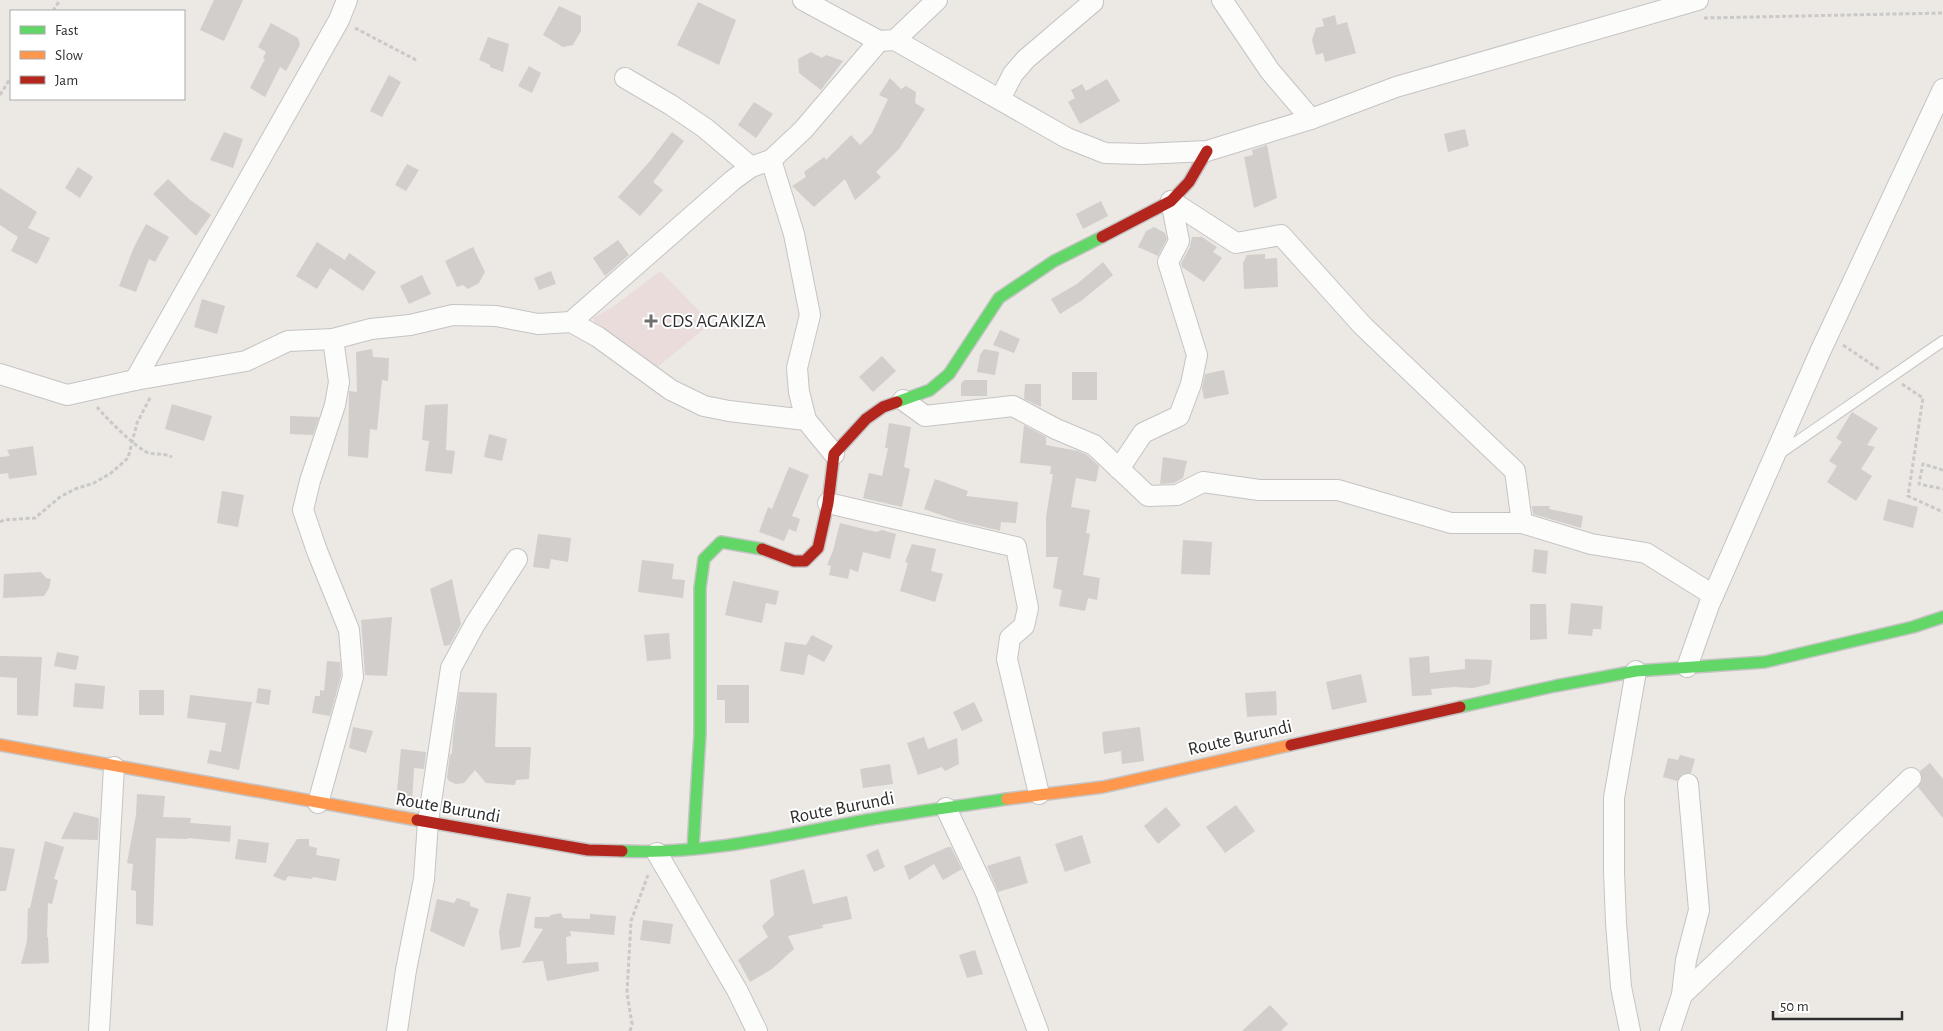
<svg xmlns="http://www.w3.org/2000/svg" width="1943" height="1031" viewBox="0 0 1943 1031" font-family="'Alegreya Sans',sans-serif">
  <style>
    .medical { fill: #e9dcdb }
    .building { fill: #d1cecb }
    .lines { fill: none; stroke-linecap: round; stroke-linejoin: round }
    .lane-casing { stroke: #c5c4c5; stroke-width: 12 }
    .street-casing { stroke: #c5c4c5; stroke-width: 22 }
    .fast-casing { stroke: #c5c4c5; stroke-width: 14 }
    .slow-casing { stroke: #c5c4c5; stroke-width: 14 }
    .jam-casing { stroke: #c5c4c5; stroke-width: 14 }
    .path { stroke: #c9c9c8; stroke-width: 3; stroke-dasharray: 4 2.5; stroke-linecap: butt }
    .lane { stroke: #fcfcfb; stroke-width: 10 }
    .street { stroke: #fcfcfb; stroke-width: 20 }
    .fast { stroke: #63d668; stroke-width: 11 }
    .slow { stroke: #ff974d; stroke-width: 11 }
    .jam { stroke: #b3261e; stroke-width: 11 }
    .poi-dot { fill: #706f6e; stroke: #fff; stroke-width: 2 }
    .labels { text-anchor: middle; dominant-baseline: central; stroke-width: 4; stroke-linejoin: round; paint-order: stroke }
    .poi-label { font-size: 19px; fill: #2e2e2e; stroke: #fff; text-anchor: start }
    .street-label { font-size: 19px; fill: #2e2e2e; stroke: #fff }
  </style>
  <rect width="100%" height="100%" fill="#ece8e4"/>
  <path class="medical" d="M660 271 711 323 649 374 598 337 593 318 613 307Z"/>
  <g class="building">
    <path d="M214 0H243L224 41 200 30Z"/>
    <path d="M698 2 736 20 719 65 677 45Z"/>
    <path d="M559 6 581 16V31L573 45 563 47 543 35Z"/>
    <path d="M1335 15 1337 25 1347 22 1356 53 1325 62 1323 53 1316 55 1312 40 1316 28 1324 26 1322 19Z"/>
    <path d="M271 23 298 38 300 45 286 71 280 67 265 97 250 88 265 59 263 58 266 52 258 47Z"/>
    <path d="M488 37 509 44 503 72 490 67V65L479 60Z"/>
    <path d="M811 52 822 58 826 55 843 61 821 90 799 73 798 59Z"/>
    <path d="M529 66 541 73 532 93 518 86Z"/>
    <path d="M389 75 401 82 382 117 370 111Z"/>
    <path d="M890 78 901 89 906 86 916 92 915 103 925 109 899 149 876 172 881 177 855 200 845 179 814 207 792 186 806 177 804 172 824 157 826 160 851 135 860 145 872 133 888 99 879 95Z"/>
    <path d="M1107 79 1120 101 1080 124 1068 102 1075 98 1071 90 1082 84 1086 91Z"/>
    <path d="M754 102 773 114 756 138 738 125Z"/>
    <path d="M1465 129 1469 146 1448 152 1444 134Z"/>
    <path d="M224 132 243 139 233 168 210 160Z"/>
    <path d="M672 132 684 141 653 182 663 190 640 216 618 197 650 161Z"/>
    <path d="M1267 145 1277 198 1254 208 1244 157 1253 155 1252 150Z"/>
    <path d="M407 164 419 170 406 191 395 185Z"/>
    <path d="M78 167 93 177 80 198 65 188Z"/>
    <path d="M168 179 189 199 211 215 196 236 153 194Z"/>
    <path d="M0 188 37 212 28 228 50 238 37 264 11 251 18 237 0 225Z"/>
    <path d="M1101 201 1108 216 1083 229 1076 214Z"/>
    <path d="M146 224 169 237 155 262 149 259 136 292 119 286 134 247Z"/>
    <path d="M1154 227 1165 233 1167 239 1158 256 1138 247 1146 231Z"/>
    <path d="M1192 237H1202L1217 247 1213 252 1222 258 1204 282 1182 267 1181 263 1190 247Z"/>
    <path d="M618 240 629 255 605 276 593 258Z"/>
    <path d="M317 242 345 260 349 253 376 272 363 291 330 268 317 289 296 276Z"/>
    <path d="M473 247 485 272 479 283 468 289 463 285 457 287 445 261Z"/>
    <path d="M1265 254V259L1277 258 1278 287 1244 289 1243 263 1247 255Z"/>
    <path d="M1103 262 1113 275 1081 301 1060 314 1051 299 1077 284Z"/>
    <path d="M551 271 556 284 539 290 534 278Z"/>
    <path d="M422 275 431 294 409 304 400 286Z"/>
    <path d="M202 299 225 306 217 334 194 327Z"/>
    <path d="M1000 330 1020 339 1014 353 993 345Z"/>
    <path d="M372 349 373 357 389 358 388 381 382 380 377 430 370 429 368 458 348 456 349 393V391L357 392 356 352Z"/>
    <path d="M984 349 999 352 995 375 977 372 980 355Z"/>
    <path d="M882 356 896 371 873 392 859 377Z"/>
    <path d="M1224 370 1229 394 1204 399 1202 388 1205 374Z"/>
    <rect x="1072" y="372" width="25" height="28"/>
    <path d="M964 380H987V396H961V384Z"/>
    <path d="M1025 384H1041V407L1024 399Z"/>
    <path d="M172 404 212 416 204 441 165 429Z"/>
    <path d="M448 404 446 450 455 451 452 474 425 471 429 441 422 440 425 405Z"/>
    <path d="M1852 412 1878 428 1867 445 1875 447 1861 469 1872 476 1856 501 1827 482 1837 466 1829 461 1842 442 1836 438Z"/>
    <path d="M290 416 319 417 313 435 290 434Z"/>
    <path d="M889 423 911 427 904 467 910 469 902 507 863 498 869 473 882 476 888 448H885Z"/>
    <path d="M1024 425 1046 437V445L1078 451 1087 455 1099 466 1096 482 1076 478 1071 507 1090 510 1086 533 1090 534 1083 575 1100 578 1097 600 1088 598 1085 611 1059 606 1062 590 1053 588 1058 557H1046V517L1053 474H1050L1051 466 1020 463Z"/>
    <path d="M489 434 507 439 502 461 484 457Z"/>
    <path d="M33 446 37 475 9 479 8 473 0 474V457L10 456 7 450Z"/>
    <path d="M1163 457 1187 461 1183 478 1174 483 1160 484Z"/>
    <path d="M789 467 809 475 792 516 800 519 796 532 789 529 784 541 759 532 768 507 772 509Z"/>
    <path d="M935 479 968 491 966 496 1018 502 1016 523 1001 522 1000 531 997 530 958 521 924 509Z"/>
    <path d="M222 491 244 495 238 527 217 523Z"/>
    <path d="M1888 499 1918 507 1913 528 1883 520Z"/>
    <path d="M1532 506H1550L1549 509 1583 516 1581 528 1533 514Z"/>
    <path d="M840 523 876 532 882 530 896 534 890 559 863 552 858 572 850 569 848 579 829 575 831 566 827 565 833 551Z"/>
    <path d="M538 534 571 538 568 562 551 559 549 569 533 567Z"/>
    <path d="M1183 540 1212 542 1210 575 1181 574Z"/>
    <path d="M912 544 936 549 931 571 943 574 935 602 900 591 908 563 905 562Z"/>
    <path d="M1534 549 1548 551 1546 574 1532 572Z"/>
    <path d="M642 560 674 564 672 579 685 580 683 598 638 592Z"/>
    <path d="M41 572 46 578 51 579 49 588 44 596 3 598 4 574Z"/>
    <path d="M452 579 461 624 450 645 444 646 430 589Z"/>
    <path d="M733 581 779 591 776 605 766 603 762 623 725 615Z"/>
    <path d="M1571 603 1603 606 1601 629H1593L1592 636 1568 634Z"/>
    <path d="M1530 604H1546L1547 639 1530 640Z"/>
    <path d="M392 617 387 676 365 675 361 620Z"/>
    <path d="M669 633 671 659 647 661 644 635Z"/>
    <path d="M812 635 833 646 824 662 808 654 804 675 780 671 785 642 806 645Z"/>
    <path d="M57 652 79 656 76 670 54 666Z"/>
    <path d="M0 656 42 657 38 716 17 715V678L0 677Z"/>
    <path d="M1429 656 1430 673 1465 669V659L1492 660 1490 684 1473 688 1454 687 1431 689 1432 695 1412 696 1409 658Z"/>
    <path d="M327 661 340 662 341 676 330 716 312 713 315 696H320V690L324 691Z"/>
    <path d="M1361 674 1367 702 1332 710 1326 682Z"/>
    <path d="M75 683 105 686 103 709 73 707Z"/>
    <path d="M717 685H749V723H725V700H717Z"/>
    <path d="M258 688 271 690 269 705 256 703Z"/>
    <rect x="139" y="690" width="25" height="25"/>
    <path d="M1276 691 1277 715 1247 717 1245 693Z"/>
    <path d="M459 692 497 693 495 747H531L529 779 516 780 515 785 486 783 475 770 464 783 456 784 449 781 447 778 450 754H452L453 736Z"/>
    <path d="M190 695 252 702 239 770 207 763 210 750 221 752 226 723 187 718Z"/>
    <path d="M974 702 983 721 962 731 953 712Z"/>
    <path d="M353 727 373 731 366 753 349 748Z"/>
    <path d="M1140 727 1144 761 1122 764 1121 751 1104 754 1102 732Z"/>
    <path d="M924 737 928 749 957 738 959 764 945 771 942 767 918 775 907 743Z"/>
    <path d="M401 749 426 752 424 769 414 768 412 803 396 801Z"/>
    <path d="M1680 755 1695 759 1691 773 1682 774 1677 781 1663 777 1668 758 1678 760Z"/>
    <path d="M1930 763 1943 779V818L1918 787 1922 781 1920 771Z"/>
    <path d="M890 764 893 784 863 788 860 769Z"/>
    <path d="M137 794 165 796 163 817 191 818 190 823 231 826 230 842 188 838 187 839 156 838 153 926 136 924V891L131 890 133 864 127 863 136 815Z"/>
    <path d="M1236 805 1255 831 1225 853 1206 827Z"/>
    <path d="M1166 807 1181 825 1158 844 1144 826Z"/>
    <path d="M74 812 99 818 98 840 61 839Z"/>
    <path d="M1082 835 1091 863 1065 872 1055 844Z"/>
    <path d="M238 839 269 843 266 863 235 859Z"/>
    <path d="M297 839H309V846L317 848 316 855 340 859 336 881 313 877 312 879 288 876 285 881 273 876Z"/>
    <path d="M45 841 64 847 54 879 58 880 52 904 48 903 47 937H48L49 963 21 964 27 941 28 908H30Z"/>
    <path d="M0 847 15 849 6 891H0Z"/>
    <path d="M948 847H951L962 869 943 880 934 864 909 880 904 866Z"/>
    <path d="M878 849 885 867 874 872 866 855Z"/>
    <path d="M1020 856 1028 883 998 892 987 866Z"/>
    <path d="M804 869 813 904 847 896 852 919 822 925 823 928 788 936 794 949 772 969 750 982 738 960 768 937 762 926 774 915 770 880Z"/>
    <path d="M507 893 531 897 520 947 501 950 499 932Z"/>
    <path d="M457 898 470 902V906L479 909 464 947 430 931 437 899 454 903Z"/>
    <path d="M561 913 563 918 590 919V914L616 916 614 935 570 931 571 936 566 937 567 964 598 962 599 971 547 981 543 961 522 963 543 929 534 928 535 917H549L551 915Z"/>
    <path d="M643 920 673 924 670 944 640 940Z"/>
    <path d="M975 950 983 974 967 978 959 955Z"/>
    <path d="M1270 1005 1288 1024 1281 1031H1242Z"/>
  </g>
  <g class="lines">
    <defs>
      <path id="lane" d="M1779 454 1943 341"/>
      <g id="street">
        <path d="M803 0 879 41 895 40 937 0"/>
        <path d="M1222 0 1270 71 1311 119"/>
        <path d="M895 40 1067 138 1105 153 1142 154 1207 151 1311 119 1396 87 1698 0"/>
        <path d="M625 78 671 105 705 128 751 167"/>
        <path d="M1000 99 1013 74 1026 59 1093 2"/>
        <path d="M771 160 794 234 810 315 797 368 799 392 806 420"/>
        <path d="M1171 201 1236 243 1281 235 1363 326 1515 471 1522 523"/>
        <path d="M571 322 733 180 751 167 771 160 803 130 879 41"/>
        <path d="M0 374 67 395 135 380 246 361 288 341 333 339 371 329 410 325 453 315 496 316 538 324 571 322 598 337 671 390 704 406 729 411 806 420 834 454"/>
        <path d="M135 380 339 20 347 0"/>
        <path d="M903 400 925 416 1013 406 1056 429 1094 445 1148 496 1177 495 1203 482 1259 490H1338L1451 523H1522L1591 544 1646 553 1713 595"/>
        <path d="M1119 469 1143 433 1179 416 1191 384 1197 355 1168 262 1179 241 1171 201"/>
        <path d="M828 503 1016 547 1028 608 1024 626 1010 638 1007 659 1039 794"/>
        <path d="M1687 667 1709 605 1820 352 1943 89"/>
        <path d="M318 803 353 677 349 630 317 551 303 510 310 481 335 405 339 382 333 339"/>
        <path d="M946 808 986 893 1038 1031"/>
        <path d="M657 853 737 990 757 1031"/>
        <path d="M1682 995 1686 960 1699 910 1688 784"/>
        <path d="M99 1031 114 767"/>
        <path d="M397 1031 406 970 424 879 428 822 451 668 475 624 517 559"/>
        <path d="M1630 1031 1621 987 1616 922 1614 872V798L1636 671"/>
        <path d="M1670 1031 1682 995 1911 778"/>
      </g>
      <g id="fast">
        <path d="M897 402 930 390 949 374 999 298 1054 261 1102 237"/>
        <path d="M1460 707 1555 686 1636 671 1765 662 1913 627 1943 617"/>
        <path d="M693 849 700 734V588L704 559 721 542 762 549"/>
        <path d="M622 851C705 855 786 835 867 820 913 812 960 806 1007 799"/>
      </g>
      <g id="slow">
        <path d="M0 745 417 820"/>
        <path d="M1007 799 1103 787 1291 745"/>
      </g>
      <g id="jam">
        <path d="M1102 237 1171 201 1189 182 1207 151"/>
        <path d="M762 549 794 561H805L818 548 828 503 834 454 866 419 883 407 897 402"/>
        <path d="M1291 745 1460 707"/>
        <path d="M417 820 588 850 622 851"/>
      </g>
    </defs>
    <use href="#lane" class="lane-casing"/>
    <use href="#street" class="street-casing"/>
    <use href="#fast" class="fast-casing"/>
    <use href="#slow" class="slow-casing"/>
    <use href="#jam" class="jam-casing"/>
    <g class="path">
      <path d="M53 11 60 0"/>
      <path d="M1704 18 1943 13"/>
      <path d="M355 28 418 61"/>
      <path d="M0 95 11 77"/>
      <path d="M1843 345 1880 370"/>
      <path d="M1902 384 1923 398 1908 496 1943 512"/>
      <path d="M97 407C104 416 139 451 149 453 157 455 163 453 172 457"/>
      <path d="M1943 470 1923 464 1919 484 1943 489"/>
      <path d="M0 522 4 520 35 518 60 497 75 489 94 483 111 473 128 458 137 423 151 396"/>
      <path d="M630 1031 632 1024 627 993 631 921 648 875"/>
    </g>
    <use href="#lane" class="lane"/>
    <use href="#street" class="street"/>
    <use href="#fast" class="fast"/>
    <use href="#slow" class="slow"/>
    <use href="#jam" class="jam"/>
  </g>
  <path class="poi-dot" d="M648.5 313.5h5v5h5v5h-5v5h-5v-5h-5v-5h5z"/>
  <g class="labels">
    <g class="poi-label">
      <text x="662" y="321">CDS AGAKIZA</text>
    </g>
    <g class="street-label">
      <text transform="translate(1240 738) rotate(-13)">Route Burundi</text>
      <text transform="translate(448 808) rotate(10)">Route Burundi</text>
      <text transform="translate(842 808) rotate(-11)">Route Burundi</text>
    </g>
  </g>
  <rect x="10" y="10" width="175" height="90" fill="#ffffff" stroke="#ababab"/>
  <rect x="20" y="26" width="25" height="8" fill="#63d668" stroke="#ababab"/>
  <text x="55" y="35" font-size="15" fill="#2e2e2e">Fast</text>
  <rect x="20" y="51" width="25" height="8" fill="#ff974d" stroke="#ababab"/>
  <text x="55" y="60" font-size="15" fill="#2e2e2e">Slow</text>
  <rect x="20" y="76" width="25" height="8" fill="#b3261e" stroke="#ababab"/>
  <text x="55" y="85" font-size="15" fill="#2e2e2e">Jam</text>
  <path d="M1773 1011v8h129v-8" fill="none" stroke="#2e2e2e" stroke-width="2.5"/>
  <text x="1780" y="1011" font-size="15" fill="#2e2e2e" stroke="#ffffff" stroke-width="4" paint-order="stroke">50 m</text>
</svg>
